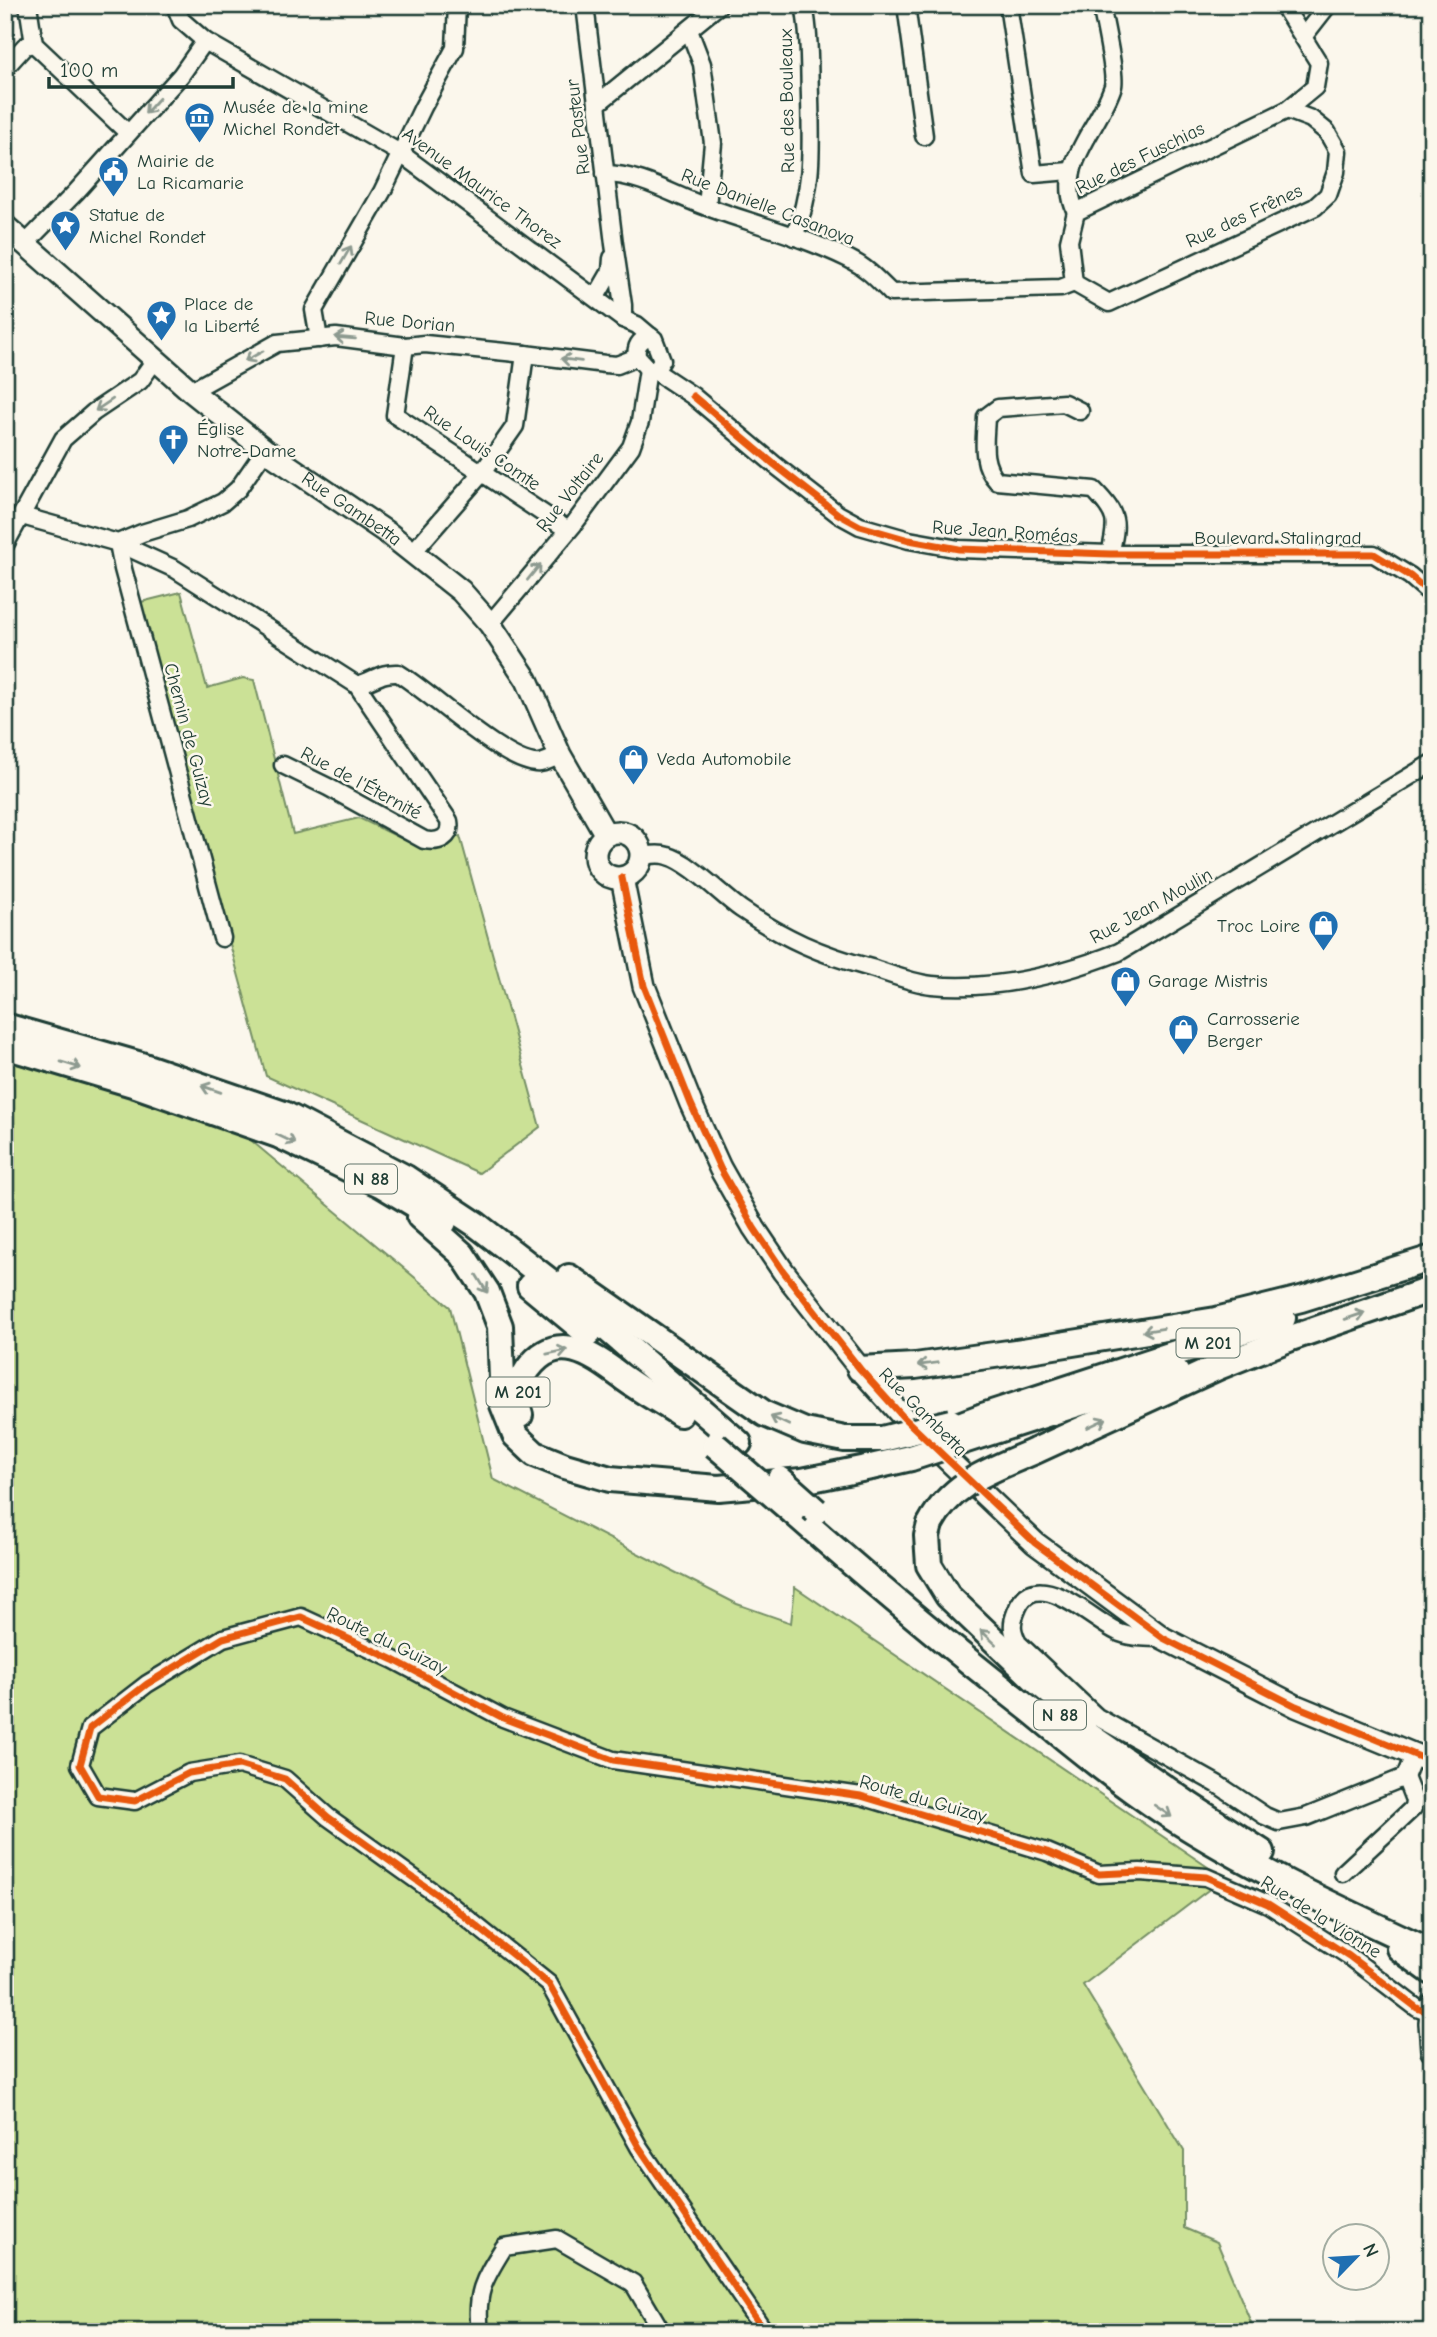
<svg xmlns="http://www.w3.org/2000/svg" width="1437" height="2337" viewBox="0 0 1437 2337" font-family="'Comic Neue',sans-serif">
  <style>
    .green { fill: #cbe196; stroke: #758f65; stroke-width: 2 }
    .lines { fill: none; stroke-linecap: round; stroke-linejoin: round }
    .minor-casing { stroke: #1f3d34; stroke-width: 21 }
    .major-casing { stroke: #1f3d34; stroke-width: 26 }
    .highway-casing { stroke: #1f3d34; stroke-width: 30 }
    .minor { stroke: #fbf7ec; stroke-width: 16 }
    .major { stroke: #fbf7ec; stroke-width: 21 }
    .highway { stroke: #fbf7ec; stroke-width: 24 }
    .highway-bridge-casing { stroke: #1f3d34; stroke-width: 30; stroke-linecap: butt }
    .highway-bridge { stroke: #fbf7ec; stroke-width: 24 }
    .cycleway-casing { stroke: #fbf7ec; stroke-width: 11 }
    .cycleway { stroke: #e8590c; stroke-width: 7 }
    .oneway { stroke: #8d9a90 }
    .labels { text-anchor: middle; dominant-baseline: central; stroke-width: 5; stroke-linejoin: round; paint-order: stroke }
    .shield { fill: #fbf7ec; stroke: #61756b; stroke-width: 2 }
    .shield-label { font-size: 18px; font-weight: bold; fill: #1f3d34 }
    .street-label { font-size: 19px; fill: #1f3d34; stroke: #fbf7ec }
    .poi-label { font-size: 19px; fill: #1f3d34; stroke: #fbf7ec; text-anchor: start }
  </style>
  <rect width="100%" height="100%" fill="#fbf7ec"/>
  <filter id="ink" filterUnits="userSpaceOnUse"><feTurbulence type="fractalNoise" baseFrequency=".0143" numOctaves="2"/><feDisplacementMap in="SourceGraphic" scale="14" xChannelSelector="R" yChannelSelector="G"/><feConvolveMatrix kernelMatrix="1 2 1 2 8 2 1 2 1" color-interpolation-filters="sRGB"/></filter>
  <g filter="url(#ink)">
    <g class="green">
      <path d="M181 592 207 688 243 678 254 680 293 834 359 818 423 849 460 836 540 1127 479 1173 266 1076 137 603Z"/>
      <path d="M21 1015 147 1086 149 1055 450 1307 493 1479 737 1604 791 1623 795 1587 1224 1878 1083 1985 1184 2151V2228L1217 2242 1255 2332H5V1073H9Z"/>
    </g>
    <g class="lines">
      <defs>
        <g id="minor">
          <path d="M28 5 34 44 128 133"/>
          <path d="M175 5 181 20 205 41 400 153 623 319 637 325 650 336"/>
          <path d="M585 5 614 244 623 305V319"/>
          <path d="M906 5 924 136"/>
          <path d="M1008 5 1034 174 1070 171"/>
          <path d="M689 30 702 64 713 143 707 207"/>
          <path d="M1303 37 1328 5"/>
          <path d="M5 68 25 46 34 44"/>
          <path d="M597 104 719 5"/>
          <path d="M605 174C640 174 675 196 707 207 755 224 804 237 849 259 866 267 878 280 891 293L1061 288 1074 283"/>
          <path d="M1076 212C1054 166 1100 128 1113 86 1116 74 1104 21 1101 5"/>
          <path d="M794 237C814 185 811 151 810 97 809 66 810 36 804 5"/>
          <path d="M25 244 76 192 181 75 205 41"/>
          <path d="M1074 283 1069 241 1076 212 1287 110 1315 87 1319 63 1283 5"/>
          <path d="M1074 283 1109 303 1315 207 1328 195 1336 172 1338 151 1327 132 1311 119 1287 110"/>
          <path d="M596 297 611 271 612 258"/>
          <path d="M650 336 654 339 662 360 655 371 648 369 637 357C635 346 640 340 650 336Z"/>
          <path d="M319 339 314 310 382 192 423 107 455 48 457 5"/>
          <path d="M405 346 395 415 568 530"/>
          <path d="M655 371 693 396 775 465 838 514 860 526 909 540 959 549 1110 554H1374L1410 576 1432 595"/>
          <path d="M191 391 277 343 336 337 405 346 425 344 525 354 605 364 617 365 637 357"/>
          <path d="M1080 411 1064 403 998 408 986 417C985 441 980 463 997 481L1094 490C1118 515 1118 521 1110 554"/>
          <path d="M22 516 118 543 142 533 188 519 223 502 238 489 265 450"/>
          <path d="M118 543 175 569 357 685C374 681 380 672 398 673 428 690 508 767 540 763 546 762 554 758 560 755"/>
          <path d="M118 543 123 569 222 938"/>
          <path d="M5 545 63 439 94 412 140 381 155 360"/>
          <path d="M413 552 482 473 515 426 525 354"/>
          <path d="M490 624 574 524 631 447 640 422 648 369"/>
          <path d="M283 765 328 787 424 840C439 843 452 838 449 821L357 685"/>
          <path d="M642 856C651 855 659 853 668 856 690 862 721 895 741 909 783 938 822 955 871 968 890 974 912 983 932 985 996 991 1060 975 1119 952L1432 763"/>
          <path d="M1163 1638C1149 1638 1134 1638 1120 1633 1093 1622 1034 1560 1016 1612 1011 1624 1012 1631 1018 1643L1097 1717 1217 1784 1265 1816 1279 1822 1306 1817 1405 1777 1414 1755"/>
          <path d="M1343 1873 1413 1808 1414 1800 1405 1777"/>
          <path d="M480 2332C475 2292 484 2279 504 2247L557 2239 633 2283 662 2332"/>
          <path d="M765 2332 639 2147 549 1984 443 1899 328 1817 285 1779 239 1765 189 1773 135 1801 98 1796 80 1765 90 1728 147 1684 223 1638 301 1617 394 1660 503 1718 613 1760 861 1796 1047 1852 1099 1874 1140 1872 1206 1877 1268 1904 1349 1956 1417 2008 1430 2013"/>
        </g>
        <g id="major">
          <path id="s1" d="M5 226 191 391 265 450 389 534 461 591 490 624 527 680 560 755 606 835"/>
          <circle cx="618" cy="855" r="23"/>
          <path d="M622 878 644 986 691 1104 720 1168 754 1228 783 1271 860 1369 904 1418 1035 1543 1163 1638 1296 1706 1432 1762"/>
          <path d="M1432 2005 1430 2023 1432 2051"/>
        </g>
        <g id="highway">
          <path d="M5 1026 141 1065 284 1114 406 1178 477 1225 569 1296 739 1443"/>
          <path d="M5 1046 136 1085 278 1135 382 1185 444 1222"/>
          <path d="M420 1217 462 1254 487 1292 500 1326 503 1405 515 1435 535 1454 565 1466 610 1479 718 1488 802 1481 871 1467"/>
          <path d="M569 1277 765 1414 805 1431 845 1439"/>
          <path d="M530 1286 588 1334"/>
          <path d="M860 1369 915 1366 1023 1351 1216 1320 1301 1299 1432 1258"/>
          <path d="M520 1415C514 1399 518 1383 528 1369 559 1327 596 1358 625 1379 643 1392 662 1402 680 1414"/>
          <path d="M983 1416 1283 1318"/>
          <path d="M997 1430 1176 1372"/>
          <path d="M1035 1451 1218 1367 1291 1338 1432 1289"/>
          <path d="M793 1512C870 1580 948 1646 1029 1709 1074 1746 1119 1783 1168 1815 1252 1869 1342 1910 1432 1952"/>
          <path d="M930 1524 927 1536 929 1565 948 1596 1041 1685 1084 1720"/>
          <path d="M1061 1716 1191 1806 1262 1852"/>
          <path d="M1399 1948 1432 1972"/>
        </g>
      </defs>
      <use href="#minor" class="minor-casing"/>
      <use href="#major" class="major-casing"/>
      <use href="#highway" class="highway-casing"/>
      <use href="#minor" class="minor"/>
      <use href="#major" class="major"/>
      <use href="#highway" class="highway"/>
      <defs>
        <g id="highway-bridge">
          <path d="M938 1433 983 1416"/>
          <path d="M845 1439H882L951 1422"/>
          <path d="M715 1445 793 1512"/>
          <path d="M871 1467 911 1458 997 1430"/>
          <path d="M780 1479 816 1511"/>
          <path d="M930 1524C953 1481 992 1470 1035 1451"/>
        </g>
      </defs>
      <use href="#highway-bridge" class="highway-bridge-casing"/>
      <use href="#highway-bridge" class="highway-bridge"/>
      <defs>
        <g id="cycleway">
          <path d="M693 396 775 465 838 514 860 526 909 540 959 549 1110 554H1374L1410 576 1432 595"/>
          <path d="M622 878 644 986 691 1104 720 1168 754 1228 783 1271 860 1369 904 1418 1035 1543 1163 1638 1296 1706 1432 1762"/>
          <path d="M765 2332 639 2147 549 1984 443 1899 328 1817 285 1779 239 1765 189 1773 135 1801 98 1796 80 1765 90 1728 147 1684 223 1638 301 1617 394 1660 503 1718 613 1760 861 1796 1047 1852 1099 1874 1140 1872 1206 1877 1268 1904 1349 1956 1417 2008 1430 2013"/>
        </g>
      </defs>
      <use href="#cycleway" class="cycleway-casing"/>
      <use href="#cycleway" class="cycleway"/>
    </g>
    <defs><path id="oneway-shaft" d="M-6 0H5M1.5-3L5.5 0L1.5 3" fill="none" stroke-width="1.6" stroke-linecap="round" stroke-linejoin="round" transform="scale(1.75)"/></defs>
    <g class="oneway">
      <use href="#oneway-shaft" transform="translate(152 106) rotate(132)"/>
      <use href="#oneway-shaft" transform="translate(346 255) rotate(-60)"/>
      <use href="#oneway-shaft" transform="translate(345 338) rotate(-175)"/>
      <use href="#oneway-shaft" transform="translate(254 356) rotate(151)"/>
      <use href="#oneway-shaft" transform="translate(571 360) rotate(-173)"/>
      <use href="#oneway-shaft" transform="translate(104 405) rotate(146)"/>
      <use href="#oneway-shaft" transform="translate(534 572) rotate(-51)"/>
      <use href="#oneway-shaft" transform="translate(71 1065) rotate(17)"/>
      <use href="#oneway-shaft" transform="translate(211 1089) rotate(-161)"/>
      <use href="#oneway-shaft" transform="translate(286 1139) rotate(25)"/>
      <use href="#oneway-shaft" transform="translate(482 1284) rotate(58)"/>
      <use href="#oneway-shaft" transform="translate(1355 1316) rotate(-19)"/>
      <use href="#oneway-shaft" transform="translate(1153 1330) rotate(171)"/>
      <use href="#oneway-shaft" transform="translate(557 1352) rotate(-12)"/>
      <use href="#oneway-shaft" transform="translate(928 1364) rotate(172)"/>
      <use href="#oneway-shaft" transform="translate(780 1421) rotate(-155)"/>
      <use href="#oneway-shaft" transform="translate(1097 1423) rotate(-25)"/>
      <use href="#oneway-shaft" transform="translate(988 1637) rotate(-137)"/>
      <use href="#oneway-shaft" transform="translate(1163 1811) rotate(34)"/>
    </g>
  </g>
  <defs>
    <symbol id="museum-pin" viewBox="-11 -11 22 30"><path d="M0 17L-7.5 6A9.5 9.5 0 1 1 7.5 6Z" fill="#1f6fb2" stroke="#fbf7ec"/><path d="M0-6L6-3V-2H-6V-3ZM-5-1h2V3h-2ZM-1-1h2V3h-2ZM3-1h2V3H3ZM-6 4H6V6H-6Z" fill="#fff"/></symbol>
    <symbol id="civic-pin" viewBox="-11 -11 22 30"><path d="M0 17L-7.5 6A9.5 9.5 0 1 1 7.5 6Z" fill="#1f6fb2" stroke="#fbf7ec"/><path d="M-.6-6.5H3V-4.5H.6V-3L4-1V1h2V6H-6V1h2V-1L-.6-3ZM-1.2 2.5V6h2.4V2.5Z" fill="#fff"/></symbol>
    <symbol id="sight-pin" viewBox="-11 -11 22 30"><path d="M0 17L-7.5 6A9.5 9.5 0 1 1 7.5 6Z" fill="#1f6fb2" stroke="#fbf7ec"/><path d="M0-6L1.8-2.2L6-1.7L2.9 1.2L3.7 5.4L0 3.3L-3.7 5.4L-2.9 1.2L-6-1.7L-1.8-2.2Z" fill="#fff"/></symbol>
    <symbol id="church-pin" viewBox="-11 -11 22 30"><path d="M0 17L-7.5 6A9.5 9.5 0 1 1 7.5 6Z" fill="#1f6fb2" stroke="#fbf7ec"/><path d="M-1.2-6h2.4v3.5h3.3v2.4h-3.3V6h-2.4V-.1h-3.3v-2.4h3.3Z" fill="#fff"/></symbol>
    <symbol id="shop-pin" viewBox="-11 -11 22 30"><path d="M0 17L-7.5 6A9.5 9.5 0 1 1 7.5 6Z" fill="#1f6fb2" stroke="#fbf7ec"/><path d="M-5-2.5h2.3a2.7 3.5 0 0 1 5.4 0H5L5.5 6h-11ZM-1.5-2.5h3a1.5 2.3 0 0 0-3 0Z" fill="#fff"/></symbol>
  </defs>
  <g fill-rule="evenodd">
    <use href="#museum-pin" x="182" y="100" width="35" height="47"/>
    <use href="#civic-pin" x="96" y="154" width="35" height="47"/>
    <use href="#sight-pin" x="48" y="208" width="35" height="47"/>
    <use href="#sight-pin" x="144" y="298" width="35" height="47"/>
    <use href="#church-pin" x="156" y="422" width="35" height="47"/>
    <use href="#shop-pin" x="616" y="742" width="35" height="47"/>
    <use href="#shop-pin" x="1306" y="908" width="35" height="47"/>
    <use href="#shop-pin" x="1108" y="964" width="35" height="47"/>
    <use href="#shop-pin" x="1166" y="1012" width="35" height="47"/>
  </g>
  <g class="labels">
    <g class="shield">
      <rect x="345" y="1164.5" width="52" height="29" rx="5"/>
      <rect x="1176.5" y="1328.5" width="63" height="29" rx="5"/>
      <rect x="486.5" y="1377.5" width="63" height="29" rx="5"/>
      <rect x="1034" y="1700.5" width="52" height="29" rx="5"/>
    </g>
    <g class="shield-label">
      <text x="371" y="1179">N 88</text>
      <text x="1208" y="1343">M 201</text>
      <text x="518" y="1392">M 201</text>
      <text x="1060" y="1715">N 88</text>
    </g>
    <g class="street-label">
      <text transform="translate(787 101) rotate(-91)">Rue des Bouleaux</text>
      <text transform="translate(578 127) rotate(-97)">Rue Pasteur</text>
      <text transform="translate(1140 158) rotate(-26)">Rue des Fuschias</text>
      <text transform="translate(482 188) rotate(36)">Avenue Maurice Thorez</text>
      <text transform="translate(768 207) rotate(21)">Rue Danielle Casanova</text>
      <text transform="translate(1244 216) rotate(-25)">Rue des Frênes</text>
      <text transform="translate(410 322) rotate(5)">Rue Dorian</text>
      <text transform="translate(482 448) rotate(34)">Rue Louis Comte</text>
      <text transform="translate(570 492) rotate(-52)">Rue Voltaire</text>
      <text stroke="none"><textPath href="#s1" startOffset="448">Rue Gambetta</textPath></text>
      <text transform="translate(1005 532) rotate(4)">Rue Jean Roméas</text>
      <text x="1278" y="538">Boulevard Stalingrad</text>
      <text transform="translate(189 735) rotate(75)">Chemin de Guizay</text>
      <text transform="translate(361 783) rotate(28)">Rue de l'Éternité</text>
      <text transform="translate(1151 906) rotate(-29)">Rue Jean Moulin</text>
      <text transform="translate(923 1412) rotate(45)">Rue Gambetta</text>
      <text transform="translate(387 1641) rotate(26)">Route du Guizay</text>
      <text transform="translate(923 1799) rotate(16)">Route du Guizay</text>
      <text transform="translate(1321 1917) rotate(32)">Rue de la Vionne</text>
    </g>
    <g class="poi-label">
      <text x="223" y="107">Musée de la mine<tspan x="223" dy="22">Michel Rondet</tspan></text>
      <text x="137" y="161">Mairie de<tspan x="137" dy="22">La Ricamarie</tspan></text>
      <text x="89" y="215">Statue de<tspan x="89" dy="22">Michel Rondet</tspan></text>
      <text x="184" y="304">Place de<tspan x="184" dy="22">la Liberté</tspan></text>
      <text x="197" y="429">Église<tspan x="197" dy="22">Notre-Dame</tspan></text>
      <text x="657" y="759">Veda Automobile</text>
      <text x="1300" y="926" text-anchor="end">Troc Loire</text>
      <text x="1148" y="981">Garage Mistris</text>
      <text x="1207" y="1019">Carrosserie<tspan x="1207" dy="22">Berger</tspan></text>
    </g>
  </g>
  <rect width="1437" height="2337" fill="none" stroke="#fbf7ec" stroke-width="28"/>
  <rect x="14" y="14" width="1409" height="2309" fill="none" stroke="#1f3d34" stroke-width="2.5" filter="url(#ink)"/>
  <g transform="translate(1356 2257) rotate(65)"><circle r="33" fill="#fbf7ec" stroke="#a3ada2" stroke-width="2"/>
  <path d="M0-5L12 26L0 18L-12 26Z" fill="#1f6fb2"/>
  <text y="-10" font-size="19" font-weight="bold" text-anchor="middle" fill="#1f3d34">N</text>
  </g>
  <path d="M49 77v10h184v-10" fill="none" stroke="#1f3d34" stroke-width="3.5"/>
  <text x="60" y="77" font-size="21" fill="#1f3d34" stroke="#fbf7ec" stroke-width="5" paint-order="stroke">100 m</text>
</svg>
